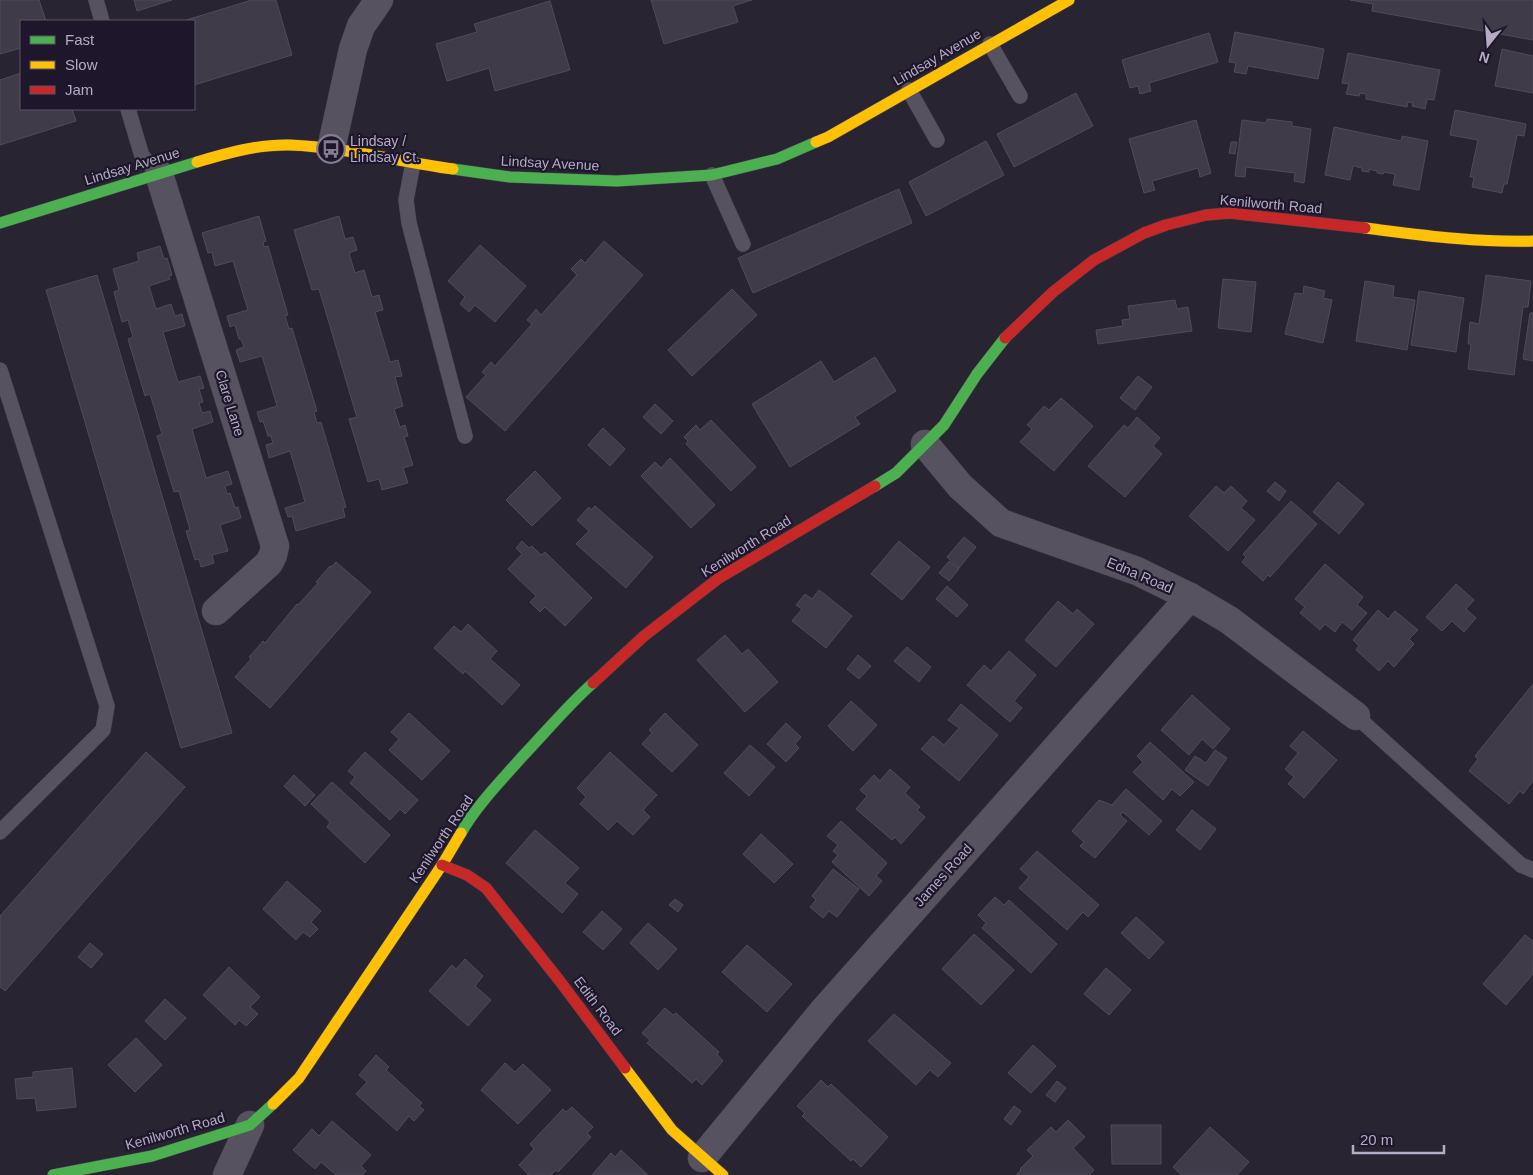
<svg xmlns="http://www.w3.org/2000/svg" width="1533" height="1175" viewBox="0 0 1533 1175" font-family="Helvetica,sans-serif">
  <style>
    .building { fill: #3f3b48; stroke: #504b5a }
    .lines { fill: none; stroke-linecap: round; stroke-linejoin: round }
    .lane-casing { stroke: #43404b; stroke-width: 16 }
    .street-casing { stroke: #43404b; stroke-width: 29 }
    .fast-casing { stroke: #43404b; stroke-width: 12 }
    .slow-casing { stroke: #43404b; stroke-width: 12 }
    .jam-casing { stroke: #43404b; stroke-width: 12 }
    .lane { stroke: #575260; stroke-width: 15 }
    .street { stroke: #575260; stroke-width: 28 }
    .fast { stroke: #4caf50; stroke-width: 11 }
    .slow { stroke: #ffc107; stroke-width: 11 }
    .jam { stroke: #c62828; stroke-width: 11 }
    .labels { text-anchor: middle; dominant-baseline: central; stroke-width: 4.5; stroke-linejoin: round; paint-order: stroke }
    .street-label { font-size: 14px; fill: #b5abc5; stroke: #1e172c }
    .poi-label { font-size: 14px; fill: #b5abc5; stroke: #1e172c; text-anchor: start }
  </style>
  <rect width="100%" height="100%" fill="#282431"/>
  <g class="building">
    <path d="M0 0H39L46 21H21V48L0 54Z"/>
    <path d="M134 0H172L137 11Z"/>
    <path d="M252 0H276L292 55 194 85V21H183Z"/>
    <path d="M651 0H752L733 6 738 22 664 44Z"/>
    <path d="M1350 0H1533V40L1372 11 1373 4Z"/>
    <path d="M550 1 570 70 495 91 489 68 447 81 436 44 477 32 474 24Z"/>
    <path d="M1235 32 1324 49 1318 79 1248 66 1246 74 1234 72 1236 63 1229 62Z"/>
    <path d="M1209 33 1218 62 1149 83 1151 91 1140 94 1138 86 1130 88 1122 60Z"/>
    <path d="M1502 49 1533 56V93L1495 86Z"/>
    <path d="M1348 53 1440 70 1434 100 1427 99 1425 109 1412 106 1413 103 1408 102 1407 107 1366 99V94L1360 93 1359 96 1346 94 1349 84 1342 83Z"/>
    <path d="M21 73V109H72L76 121 0 145V80Z"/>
    <path d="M1076 93 1093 126 1014 167 997 134Z"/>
    <path d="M1455 110 1526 124 1524 136 1517 135 1507 184H1504L1502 193 1472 187 1474 177H1470L1478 140 1450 135Z"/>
    <path d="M1267 119 1292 122V126L1311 129 1304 183 1294 181 1295 173 1246 167 1245 177 1235 176 1242 120 1266 123Z"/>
    <path d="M1196 120 1211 173 1200 177 1198 168 1152 181 1155 190 1144 193 1129 139Z"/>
    <path d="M1334 127 1401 141 1402 136 1428 141 1419 190 1393 185 1395 174 1384 172 1383 174 1377 173V171L1369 169V172L1362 171V168L1353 166 1350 180 1325 175Z"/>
    <path d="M986 141 1004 175 926 216 909 182Z"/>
    <path d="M1231 142H1237L1235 154 1229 153Z"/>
    <path d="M899 189 912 223 753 293 738 258Z"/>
    <path d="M259 216 266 241 263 242 264 247 268 246 288 315 285 316 289 329 292 328 317 411 314 412 317 423 321 422 346 507 343 508 345 517 296 531 292 516 288 517 285 508 305 502 290 451 269 458 266 445 273 443 271 436H268L263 421 260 422 257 412 277 406 262 356 240 362 236 350 244 347 241 339H239L235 325 230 327 227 316 248 310 233 261 215 266 212 252 208 253 202 233Z"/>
    <path d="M339 216 345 239 353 237 357 250 349 253 355 273 364 270 372 297 379 295 383 310 375 312 390 362 398 360 402 376 395 377 403 406 394 409 400 427 405 425 408 436 404 437 413 465 403 468 408 483 382 490 379 479 368 482 349 419 357 417 355 411 319 289 312 290 294 230Z"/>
    <path d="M604 241 643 275 505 431 466 397 486 375 482 372 491 362 495 366 532 324 527 320 536 309 541 315 577 275 571 269 581 259 585 263Z"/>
    <path d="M480 245 526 286 495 322 475 305 469 312 460 304 465 297 448 281Z"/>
    <path d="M160 246 164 259 167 258 172 275 169 276 170 279 149 286 156 309 171 304 175 316 182 314 185 326 163 332 178 382 200 376 204 388 199 389 203 402 199 403 202 413 210 411 213 422 192 429 206 478 228 471 232 484 225 486 227 494 230 493 235 508 238 507 241 518 220 525 228 551 212 555 214 563 201 567 199 559 195 560 186 531 190 530 179 491 174 492 157 436 162 434 150 394 145 396 128 339 133 337 128 320 122 322 114 292 119 290 113 269 139 261 137 253Z"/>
    <path d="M97 275 232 733 181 748 46 290Z"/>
    <path d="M1486 275 1531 281 1528 307H1523L1514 375 1468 369 1471 344H1468L1470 322 1479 324Z"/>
    <path d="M1223 279 1256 282 1251 332 1218 328Z"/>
    <path d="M1365 281 1394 286 1393 297 1415 300 1407 350 1356 341Z"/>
    <path d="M1304 286 1325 291 1323 298 1332 300 1323 343 1285 334 1295 293 1303 294Z"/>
    <path d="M732 289 757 315 692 376 668 350Z"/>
    <path d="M1419 291 1464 298 1456 352 1411 345Z"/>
    <path d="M1175 300 1177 309 1188 307 1192 331 1098 344 1096 330 1123 326 1122 320 1130 319 1128 306Z"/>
    <path d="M1530 313H1533V361L1523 359Z"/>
    <path d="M875 357 896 391 855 417 860 424 790 467 752 404 821 361 834 382Z"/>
    <path d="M1138 376 1152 387 1135 410 1120 398Z"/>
    <path d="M1061 398 1093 426 1054 471 1020 442 1032 429 1027 425 1044 406 1049 410Z"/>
    <path d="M655 404 673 421 661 434 643 417Z"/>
    <path d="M1137 417 1160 438 1153 446 1162 454 1125 497 1088 466 1124 425 1128 428Z"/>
    <path d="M711 420 756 467 731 491 686 444 688 441 684 437 696 425 700 430Z"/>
    <path d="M603 428 625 449 610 466 588 445Z"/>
    <path d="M670 458 715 505 691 528 641 476 655 462 661 468Z"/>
    <path d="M535 471 561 498 532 526 506 500Z"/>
    <path d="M1275 482 1286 491 1279 501 1267 491Z"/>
    <path d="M1338 482 1364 504 1339 534 1313 512Z"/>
    <path d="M1216 486 1224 493 1231 486 1247 501 1241 508 1255 520 1228 551 1189 516Z"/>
    <path d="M1291 501 1317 524 1270 577 1268 575 1263 581 1242 562 1246 557 1243 554Z"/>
    <path d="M595 506 653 557 626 588 576 544 589 531 577 520 589 507 591 510Z"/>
    <path d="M964 537 976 547 959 568 947 557Z"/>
    <path d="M522 541 529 548 532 546 541 555 545 552 592 598 565 626 545 607 540 612 530 602 536 596 508 569 522 554 516 548Z"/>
    <path d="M899 541 930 567 902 600 871 574Z"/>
    <path d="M949 561 959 569 949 581 939 573Z"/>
    <path d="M336 562 371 592 270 708 235 677 251 659 249 657 263 641 265 643 297 604 298 605 318 583 316 582 330 566 331 567Z"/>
    <path d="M1325 564 1363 597 1357 605 1367 613 1352 630 1342 622 1335 632 1325 624 1320 630 1300 613 1305 607 1295 599Z"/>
    <path d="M1456 584 1474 600 1466 609 1476 618 1464 632 1452 621 1442 631 1426 617Z"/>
    <path d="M947 586 968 605 957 617 936 599Z"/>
    <path d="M819 590 852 616 826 648 792 621 802 609 796 605 805 594 812 599Z"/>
    <path d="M1058 601 1073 614 1077 609 1094 624 1056 667 1025 640Z"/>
    <path d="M1378 610 1388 619 1395 611 1418 630 1409 639 1414 644 1394 667 1388 661 1379 671 1356 650 1359 646 1353 640Z"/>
    <path d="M468 624 497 651 490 659 520 685 502 705 465 671 463 674 434 648 454 626 461 632Z"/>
    <path d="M725 635 742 654 748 649 778 682 745 712 697 660Z"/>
    <path d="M907 647 931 667 919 682 894 661Z"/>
    <path d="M1009 651 1036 675 1014 701 1022 708 1010 722 967 685 984 665 991 671Z"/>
    <path d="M858 655 871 666 859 679 847 669Z"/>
    <path d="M1533 684V781L1523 794 1520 791 1509 804 1469 771 1478 759 1475 756Z"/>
    <path d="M1192 695 1230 729 1213 749 1202 739 1189 755 1161 730Z"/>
    <path d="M851 701 877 725 853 751 828 726Z"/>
    <path d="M961 704 998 735 959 781 921 749 933 736 944 745 959 728 948 720Z"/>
    <path d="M409 713 450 751 422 780 389 750 399 739 391 732Z"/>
    <path d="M665 713 698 745 672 772 642 744 652 733 649 730Z"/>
    <path d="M786 723 801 737 795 744 799 748 786 762 767 744Z"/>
    <path d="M1303 731 1337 760 1304 798 1288 784 1294 777 1285 769 1298 753 1290 746Z"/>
    <path d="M1150 742 1194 782 1180 796 1172 789 1163 800 1133 772 1143 762 1137 756Z"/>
    <path d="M750 745 775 767 749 796 724 773Z"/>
    <path d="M1215 750 1227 758 1208 786 1185 770 1195 756 1206 763Z"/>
    <path d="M146 752 185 787 5 991 0 987V916Z"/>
    <path d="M365 752 418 800 405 814 400 809 390 820 350 783 355 777 348 771Z"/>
    <path d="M610 752 657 795 643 810 650 817 633 835 617 821 608 830 580 804 586 797 577 788Z"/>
    <path d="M890 769 910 787 905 793 920 807 917 810 925 817 901 844 895 837 892 840 856 809 867 796 860 790 874 775 880 781Z"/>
    <path d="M294 775 315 795 305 806 284 786Z"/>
    <path d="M332 782 390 835 365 863 327 827 330 822 311 804Z"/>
    <path d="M1126 789 1162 821 1149 835 1123 812 1120 815 1127 821 1095 858 1080 846 1084 842 1072 831 1099 800 1112 805Z"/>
    <path d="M1192 810 1216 829 1200 850 1176 830Z"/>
    <path d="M841 821 887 863 876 876 882 881 869 896 832 862 838 855 833 851 838 845 827 836Z"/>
    <path d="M535 830 579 868 565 883 578 894 562 913 506 863Z"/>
    <path d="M761 834 793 864 774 883 743 854Z"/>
    <path d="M1037 851 1099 905 1088 917 1083 912 1067 930 1019 888 1029 877 1020 869Z"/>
    <path d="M833 869 859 889 837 917 829 911 823 918 810 907 816 900 812 896Z"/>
    <path d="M287 881 321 911 311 922 318 929 310 937 303 932 296 940 263 909Z"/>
    <path d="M995 897 1004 905 1009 900 1057 944 1031 973 982 928 986 923 978 915Z"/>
    <path d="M675 899 683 905 678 912 669 905Z"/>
    <path d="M602 911 622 929 603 950 583 932Z"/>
    <path d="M1136 917 1164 942 1149 959 1121 933Z"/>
    <path d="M648 923 677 949 658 970 630 943Z"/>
    <path d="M974 934 1014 970 981 1005 942 969Z"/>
    <path d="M1525 935 1533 941V974L1506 1005 1483 984Z"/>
    <path d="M90 943 103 954 91 968 78 957Z"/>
    <path d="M747 945 792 984 767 1012 722 972Z"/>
    <path d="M465 959 483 976 475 986 491 1000 468 1026 429 991 452 965 456 969Z"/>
    <path d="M229 967 260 997 250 1007 258 1014 246 1026 239 1020 235 1025 203 995Z"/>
    <path d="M1106 968 1131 990 1109 1015 1084 994Z"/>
    <path d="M165 999 186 1018 165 1040 145 1021Z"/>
    <path d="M665 1008 673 1015 676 1013 719 1052 717 1054 723 1061 702 1085 696 1079 692 1083 647 1043 650 1040 642 1033Z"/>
    <path d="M894 1014 951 1063 938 1077 930 1070 916 1085 868 1041Z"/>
    <path d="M136 1038 162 1065 135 1092 108 1065Z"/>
    <path d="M1033 1045 1056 1066 1031 1093 1008 1073Z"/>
    <path d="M376 1055 389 1067 386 1070 422 1103 419 1106 424 1110 414 1121 409 1116 397 1131 356 1094 367 1082 359 1075Z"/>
    <path d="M505 1063 515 1072 523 1064 551 1090 518 1124 481 1090Z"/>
    <path d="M72 1068 76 1107 37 1111 35 1098 17 1099 15 1079 33 1077V1072Z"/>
    <path d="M821 1080 828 1087 831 1084 888 1137 861 1167 853 1159 851 1161 802 1116 805 1113 797 1106Z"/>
    <path d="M1057 1081 1066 1088 1055 1102 1046 1095Z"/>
    <path d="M1014 1106 1021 1111 1011 1125 1004 1119Z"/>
    <path d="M572 1107 593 1127 587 1133 591 1137 558 1172 556 1170 551 1175H529L519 1165 534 1149 530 1144 563 1109 566 1112Z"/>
    <path d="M1068 1120 1085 1137 1073 1148 1094 1170 1089 1175H1016L1021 1170 1020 1169 1033 1156 1027 1150 1051 1127 1056 1132Z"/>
    <path d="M332 1121 371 1155 361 1166 366 1171 362 1175H336L321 1162 315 1169 293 1150 312 1129 319 1136Z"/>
    <path d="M1111 1125H1161V1164H1112Z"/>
    <path d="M1210 1127 1249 1162 1237 1175H1182L1173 1167Z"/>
    <path d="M621 1150 648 1175H592L611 1153 615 1157Z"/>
  </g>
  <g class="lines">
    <defs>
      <g id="lane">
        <path d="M96 0 102 21"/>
        <path d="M990 44 1020 96"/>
        <path d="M909 90 937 140"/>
        <path d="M128 109 142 156 159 174"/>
        <path d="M413 163 406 200 409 223 465 436"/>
        <path d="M712 175 743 244"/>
        <path d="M0 370 107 706 103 730 0 832"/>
        <path d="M1356 716 1521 865 1533 870"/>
      </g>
      <g id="street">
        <path d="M331 149 353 49 361 26 379 0"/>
        <path d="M159 174 275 546 273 555 269 563 216 611"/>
        <path d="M925 444 960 486 1001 523 1137 571 1190 597 1229 620 1356 716"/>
        <path d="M702 1158 824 1010 1190 597"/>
        <path d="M227 1175 250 1125"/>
      </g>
      <g id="fast">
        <path d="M453 169 510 177 617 181 712 175 777 159 816 142"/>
        <path d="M0 223 197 162"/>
        <path d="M875 486 896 473 944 425 977 374 1005 338"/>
        <path d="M461 833C477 805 500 782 521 758 545 733 567 706 593 683"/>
        <path d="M53 1175 152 1156 250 1125 273 1104"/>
      </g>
      <g id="slow">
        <path d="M816 142 828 137 1069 0"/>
        <path d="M197 162C227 153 259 144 290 145 345 147 399 162 453 169"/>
        <path d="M1365 228C1421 235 1477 243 1533 241"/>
        <path d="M625 1068 672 1130 723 1175"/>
        <path d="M273 1104 299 1078 442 865 461 833"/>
      </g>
      <g id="jam">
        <path d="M1005 338 1053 292 1094 260 1144 233 1166 225 1206 215 1230 213 1365 228"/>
        <path d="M593 683 644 636 719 578 875 486"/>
        <path d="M442 865 467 875 486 888 559 980 625 1068"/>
      </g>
    </defs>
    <use href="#lane" class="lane-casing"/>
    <use href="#street" class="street-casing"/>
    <use href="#fast" class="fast-casing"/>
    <use href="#slow" class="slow-casing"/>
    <use href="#jam" class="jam-casing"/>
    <use href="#lane" class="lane"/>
    <use href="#street" class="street"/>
    <use href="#fast" class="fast"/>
    <use href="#slow" class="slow"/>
    <use href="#jam" class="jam"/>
  </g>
  <defs>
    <symbol id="bus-ring" viewBox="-11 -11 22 22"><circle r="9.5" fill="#1e172c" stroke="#847c91" stroke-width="1.5"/><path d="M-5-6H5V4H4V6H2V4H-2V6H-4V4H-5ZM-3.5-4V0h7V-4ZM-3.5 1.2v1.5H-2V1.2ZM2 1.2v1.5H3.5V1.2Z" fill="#847c91"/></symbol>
  </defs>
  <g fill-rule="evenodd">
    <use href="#bus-ring" x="315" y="133" width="32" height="32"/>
  </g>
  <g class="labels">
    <g class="street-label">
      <text transform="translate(937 57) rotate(-30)">Lindsay Avenue</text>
      <text transform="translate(550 163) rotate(3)">Lindsay Avenue</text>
      <text transform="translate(132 166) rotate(-17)">Lindsay Avenue</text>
      <text transform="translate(1271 204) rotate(5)">Kenilworth Road</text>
      <text transform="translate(230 403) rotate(73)">Clare Lane</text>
      <text transform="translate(746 546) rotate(-32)">Kenilworth Road</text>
      <text transform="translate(1140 575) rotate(23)">Edna Road</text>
      <text transform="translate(441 839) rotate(-56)">Kenilworth Road</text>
      <text transform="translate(943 875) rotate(-48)">James Road</text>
      <text transform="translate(598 1006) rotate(53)">Edith Road</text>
      <text transform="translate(175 1131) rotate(-16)">Kenilworth Road</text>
    </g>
    <g class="poi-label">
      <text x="350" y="141">Lindsay /<tspan x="350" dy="16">Lindsay Ct.</tspan></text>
    </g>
  </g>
  <rect x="20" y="20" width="175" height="90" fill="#1e172c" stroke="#5a5269"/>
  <rect x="30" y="36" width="25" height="8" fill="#4caf50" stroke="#5a5269"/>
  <text x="65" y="45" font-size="15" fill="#b5abc5">Fast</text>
  <rect x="30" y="61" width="25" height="8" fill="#ffc107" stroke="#5a5269"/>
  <text x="65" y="70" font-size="15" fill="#b5abc5">Slow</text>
  <rect x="30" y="86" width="25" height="8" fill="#c62828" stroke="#5a5269"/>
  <text x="65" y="95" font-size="15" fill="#b5abc5">Jam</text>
  <g transform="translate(1488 45) rotate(197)" stroke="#1e172c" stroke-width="4" paint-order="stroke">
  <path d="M0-4L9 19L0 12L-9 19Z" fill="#b5abc5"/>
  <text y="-8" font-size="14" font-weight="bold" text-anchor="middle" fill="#b5abc5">N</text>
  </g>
  <path d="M1353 1145v8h91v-8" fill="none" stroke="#b5abc5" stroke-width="2.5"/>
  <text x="1360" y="1145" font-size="15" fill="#b5abc5" stroke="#1e172c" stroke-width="4" paint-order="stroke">20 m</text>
</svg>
